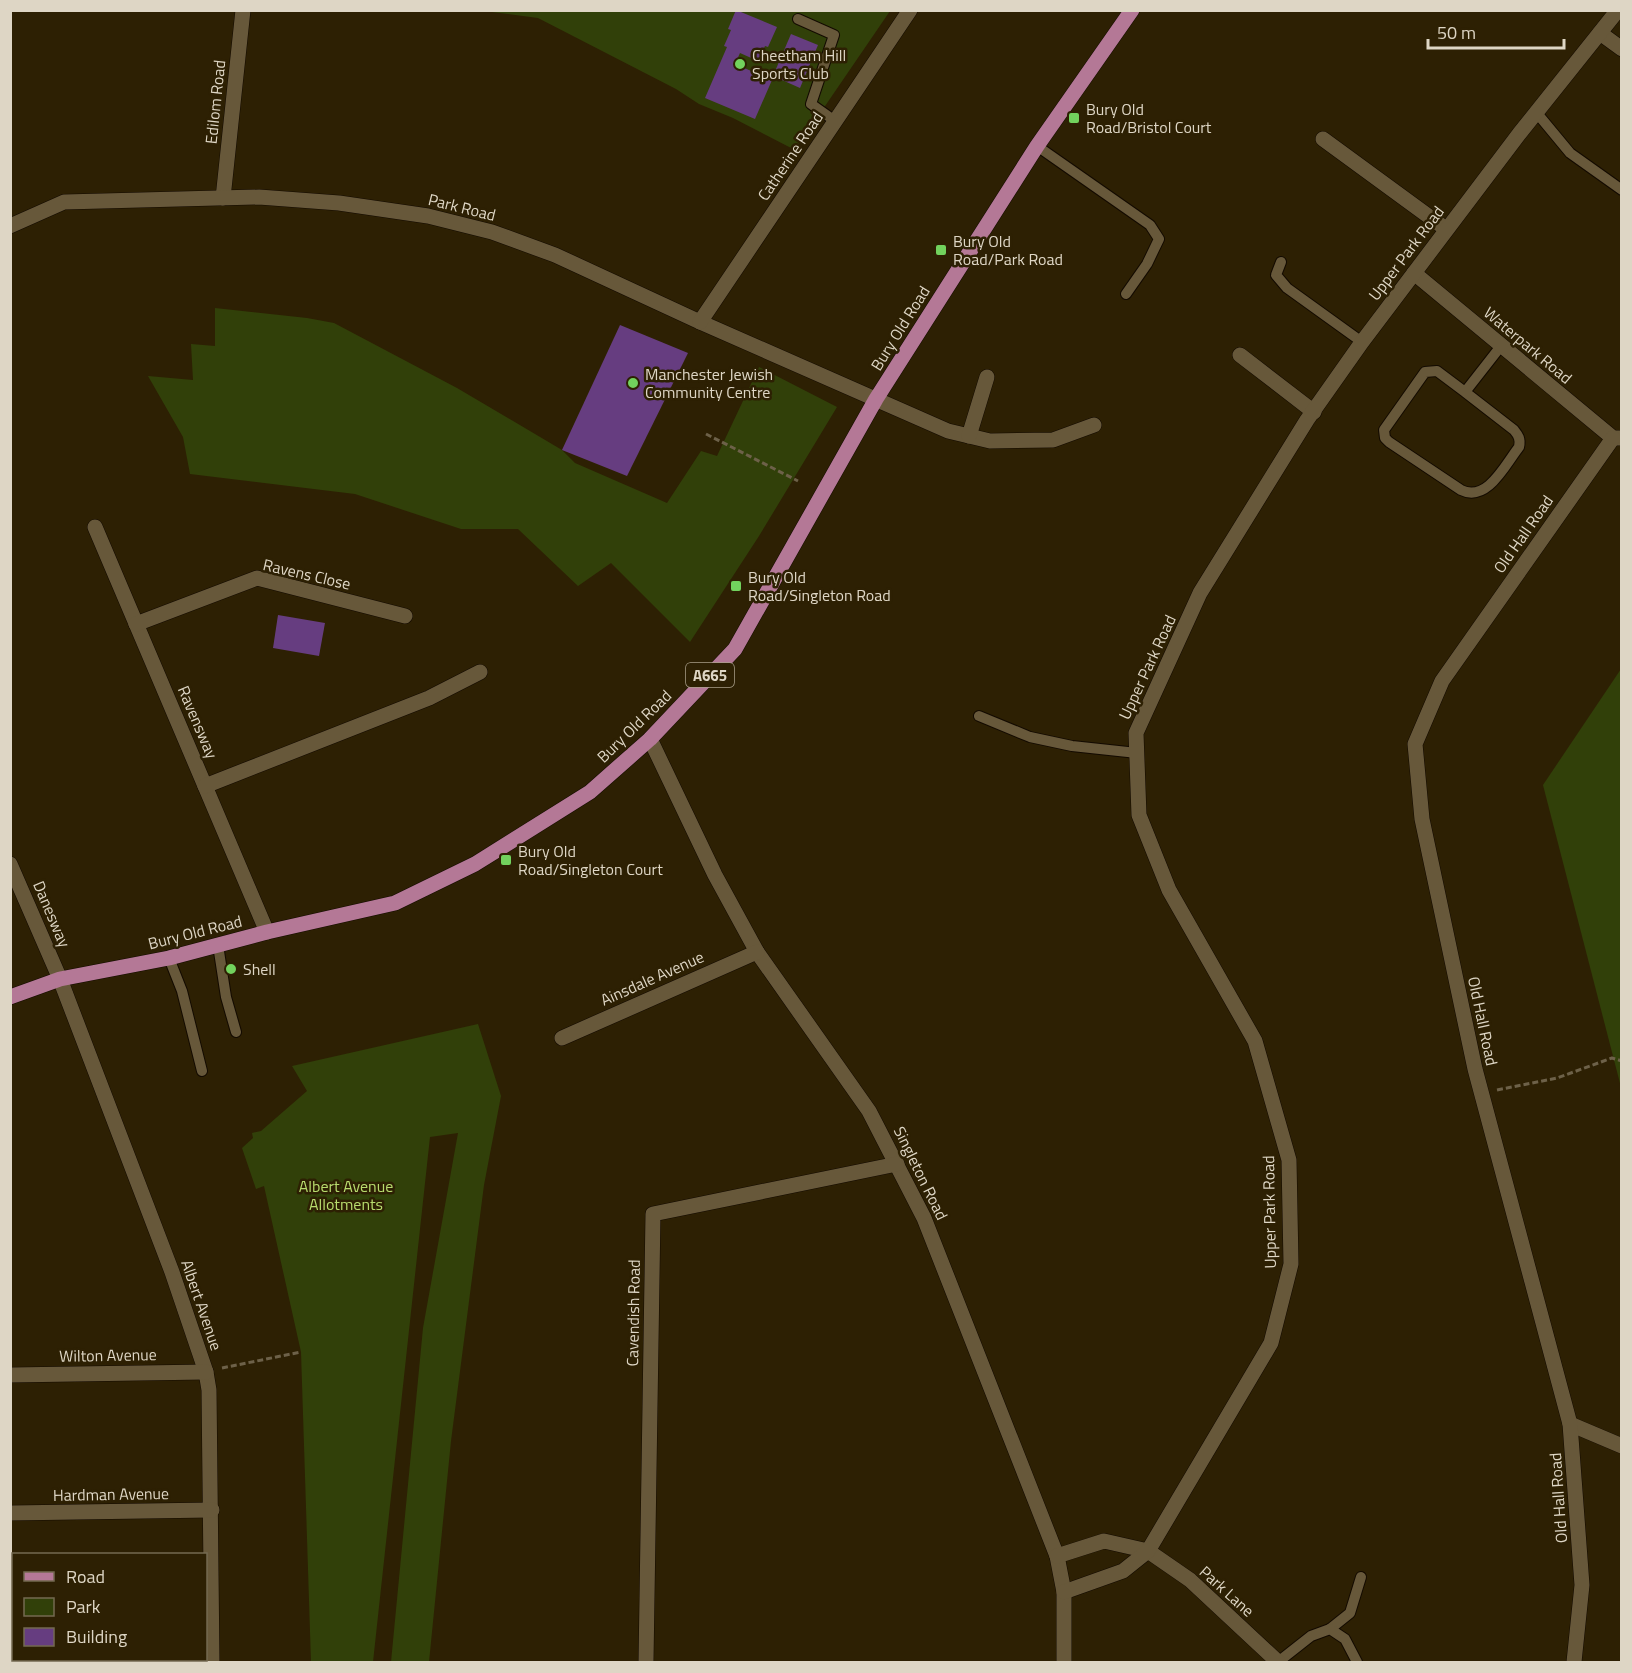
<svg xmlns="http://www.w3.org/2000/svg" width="1632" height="1673" viewBox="0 0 1632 1673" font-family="'Titillium Web',sans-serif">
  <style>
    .green { fill: #314009 }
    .building { fill: #663d80 }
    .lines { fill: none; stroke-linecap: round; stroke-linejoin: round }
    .service-casing { stroke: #130a00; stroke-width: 12 }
    .minor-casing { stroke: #130a00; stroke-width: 16 }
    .primary-casing { stroke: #130a00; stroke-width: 16 }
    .path { stroke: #6d6149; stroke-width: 3; stroke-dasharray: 6 3; stroke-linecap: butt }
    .service { stroke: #67583a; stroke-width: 10 }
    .minor { stroke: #67583a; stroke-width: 15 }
    .primary { stroke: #b47896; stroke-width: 15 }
    .poi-dot { fill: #72d25d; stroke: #2d2003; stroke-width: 2 }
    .labels { text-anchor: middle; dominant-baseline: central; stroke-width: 5; stroke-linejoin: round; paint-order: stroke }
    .shield { fill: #2d2003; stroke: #a99f8b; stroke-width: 1.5 }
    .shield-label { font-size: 15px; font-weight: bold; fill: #ded6c5 }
    .poi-label { font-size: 16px; fill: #ded6c5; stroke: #2d2003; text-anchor: start }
    .street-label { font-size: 16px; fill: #ded6c5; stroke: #2d2003 }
    .park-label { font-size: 16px; fill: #b8dc6e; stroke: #2d2003 }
  </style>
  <rect width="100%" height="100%" fill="#2d2003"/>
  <g class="green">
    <path d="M484 11H890L795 150 733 118 699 104 676 89 538 18Z"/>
    <path d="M215 308 307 318 334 323 457 388 562 450 575 463 667 503 701 451 717 456 759 367 837 407 759 536 690 642 611 563 578 586 518 529H461L355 494 190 474 183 437 148 376 193 380 191 344 215 346Z"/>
    <path d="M1621 669V1087L1543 785Z"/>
    <path d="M478 1024 501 1096 484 1185 451 1441 429 1662H391L423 1328 458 1133 430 1137 373 1662H311L301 1352 264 1186 256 1189 242 1148 253 1138 252 1133 261 1131 307 1091 292 1066Z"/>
  </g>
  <g class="building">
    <path d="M736 10 777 27 768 47 765 46 758 61 740 53 735 64 772 80 755 119 705 98 727 47 724 46 731 30 728 29Z"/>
    <path d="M791 34 818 45 800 88 773 76Z"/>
    <path d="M620 325 688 353 627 476 562 450Z"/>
    <path d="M278 615 325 623 319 656 273 648Z"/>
  </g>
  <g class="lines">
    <defs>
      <g id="service">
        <path d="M798 19 834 35 811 104 835 121"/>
        <path d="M1536 112 1570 153 1622 190"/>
        <path d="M1037 146 1150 225 1159 239 1147 264 1126 294"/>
        <path d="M1281 262 1276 275 1287 288 1362 342"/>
        <path d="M1465 392 1514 430C1518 435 1521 439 1519 447 1505 465 1487 503 1461 490L1389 442 1385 438 1384 430 1425 372 1437 371 1465 392 1501 346"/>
        <path d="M979 716 1030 737 1072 746 1137 753"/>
        <path d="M218 945 226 997 236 1032"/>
        <path d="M169 958 182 991 202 1071"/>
        <path d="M1330 1629 1350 1613 1361 1577"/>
        <path d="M1278 1662 1311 1636 1330 1629 1345 1639 1357 1662"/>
      </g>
      <g id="minor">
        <path d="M1600 33 1622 49"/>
        <path d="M1323 139 1446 229"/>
        <path d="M223 198 243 10"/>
        <path d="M10 226 64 202 259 197 339 203 428 216 492 232 555 255 700 322 948 431 990 441 1053 440 1094 425"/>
        <path d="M1414 273 1613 438H1622"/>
        <path d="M700 322 910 10"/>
        <path d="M1240 355 1314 412"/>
        <path d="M969 436 987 377"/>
        <path d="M95 527 267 932"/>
        <path d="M136 624 257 578 405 616"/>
        <path d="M650 739 715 875 757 952 869 1111 924 1218 1057 1556 1064 1592V1662"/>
        <path d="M205 786 429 698 480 672"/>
        <path d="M10 864 60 979 172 1272 206 1372 209 1390 212 1662"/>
        <path d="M562 1038 757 952"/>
        <path d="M10 1375 206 1372"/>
        <path d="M1570 1424 1622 1446"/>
        <path d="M10 1513 212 1510"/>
        <path d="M1057 1556 1104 1541 1148 1551 1190 1580 1278 1662"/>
        <path d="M1064 1592 1123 1571 1148 1551 1271 1343 1291 1264 1289 1160 1255 1041 1169 890 1139 815 1136 733 1200 593 1307 420 1362 342 1519 134 1618 10"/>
        <path d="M10 1652H14"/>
        <path d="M646 1662 653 1214 897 1164"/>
        <path d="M1574 1662 1582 1585 1570 1424 1475 1069 1422 819 1415 744 1442 681 1613 438"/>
      </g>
      <path id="primary" d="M10 997 60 979 169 958 267 932 395 903 475 864 590 792 650 739 735 649 876 399 1037 146 1132 10"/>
    </defs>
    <use href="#service" class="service-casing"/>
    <use href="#minor" class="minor-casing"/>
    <use href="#primary" class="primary-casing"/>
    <g class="path">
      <path d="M706 434 798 481"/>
      <path d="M1497 1090 1557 1078 1612 1058 1622 1061"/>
      <path d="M222 1368 301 1352"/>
    </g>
    <use href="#service" class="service"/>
    <use href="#minor" class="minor"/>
    <use href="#primary" class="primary"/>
  </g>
  <g class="poi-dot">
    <circle cx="740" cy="64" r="6"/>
    <rect x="1068" y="112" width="12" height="12" rx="3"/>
    <rect x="935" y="244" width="12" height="12" rx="3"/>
    <circle cx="633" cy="383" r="6"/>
    <rect x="730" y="580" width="12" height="12" rx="3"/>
    <rect x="500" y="854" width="12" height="12" rx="3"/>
    <circle cx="231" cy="969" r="6"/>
  </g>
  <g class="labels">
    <rect class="shield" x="686" y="663" width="48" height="24" rx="4.5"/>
    <g class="shield-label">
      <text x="710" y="675">A665</text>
    </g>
    <g class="poi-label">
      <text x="752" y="55">Cheetham Hill<tspan x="752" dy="18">Sports Club</tspan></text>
      <text x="1086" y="109">Bury Old<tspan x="1086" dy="18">Road/Bristol Court</tspan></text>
      <text x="953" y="241">Bury Old<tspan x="953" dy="18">Road/Park Road</tspan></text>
      <text x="645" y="374">Manchester Jewish<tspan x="645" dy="18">Community Centre</tspan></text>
      <text x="748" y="577">Bury Old<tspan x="748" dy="18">Road/Singleton Road</tspan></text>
      <text x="518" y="851">Bury Old<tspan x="518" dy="18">Road/Singleton Court</tspan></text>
      <text x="243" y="969">Shell</text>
    </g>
    <g class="street-label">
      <text transform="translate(215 102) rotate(-84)">Edilom Road</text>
      <text transform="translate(790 156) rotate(-56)">Catherine Road</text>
      <text transform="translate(462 207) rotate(14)">Park Road</text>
      <text transform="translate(1406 253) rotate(-53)">Upper Park Road</text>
      <text transform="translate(900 328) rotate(-58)">Bury Old Road</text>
      <text transform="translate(1528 345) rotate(40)">Waterpark Road</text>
      <text transform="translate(1523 534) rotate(-55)">Old Hall Road</text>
      <text transform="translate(307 574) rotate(13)">Ravens Close</text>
      <text transform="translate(1147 667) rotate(-65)">Upper Park Road</text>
      <text transform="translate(198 722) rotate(67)">Ravensway</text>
      <text transform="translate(634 726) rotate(-44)">Bury Old Road</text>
      <text transform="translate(52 914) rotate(67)">Danesway</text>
      <text transform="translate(195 932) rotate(-14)">Bury Old Road</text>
      <text transform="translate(652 978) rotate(-24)">Ainsdale Avenue</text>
      <text transform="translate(1483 1021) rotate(78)">Old Hall Road</text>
      <text transform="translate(921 1173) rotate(64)">Singleton Road</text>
      <text transform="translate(1269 1212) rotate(-91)">Upper Park Road</text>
      <text transform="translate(202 1305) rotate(71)">Albert Avenue</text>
      <text transform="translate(633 1313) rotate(-89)">Cavendish Road</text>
      <text transform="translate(108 1355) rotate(-1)">Wilton Avenue</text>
      <text transform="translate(111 1494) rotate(-1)">Hardman Avenue</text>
      <text transform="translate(1558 1498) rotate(-94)">Old Hall Road</text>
      <text transform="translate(1227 1591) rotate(42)">Park Lane</text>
    </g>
    <g class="park-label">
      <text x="346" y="1186">Albert Avenue<tspan x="346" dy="18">Allotments</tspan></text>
    </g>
  </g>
  <rect width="1632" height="1673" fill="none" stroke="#ded6c5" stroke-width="24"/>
  <rect x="12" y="1553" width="195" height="108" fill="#2d2003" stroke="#746951" stroke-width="1.5"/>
  <rect x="24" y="1572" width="30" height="9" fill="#b47896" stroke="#746951" stroke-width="1.5"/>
  <text x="66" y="1583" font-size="18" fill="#ded6c5">Road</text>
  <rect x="24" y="1598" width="30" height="18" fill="#314009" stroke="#746951" stroke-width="1.5"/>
  <text x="66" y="1613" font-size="18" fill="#ded6c5">Park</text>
  <rect x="24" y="1628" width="30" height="18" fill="#663d80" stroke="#746951" stroke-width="1.5"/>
  <text x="66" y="1643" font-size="18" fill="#ded6c5">Building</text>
  <path d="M1428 39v9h136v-9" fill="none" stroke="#ded6c5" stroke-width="3"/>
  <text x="1437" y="39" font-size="18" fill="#ded6c5" stroke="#2d2003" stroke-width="4.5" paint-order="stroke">50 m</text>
</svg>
